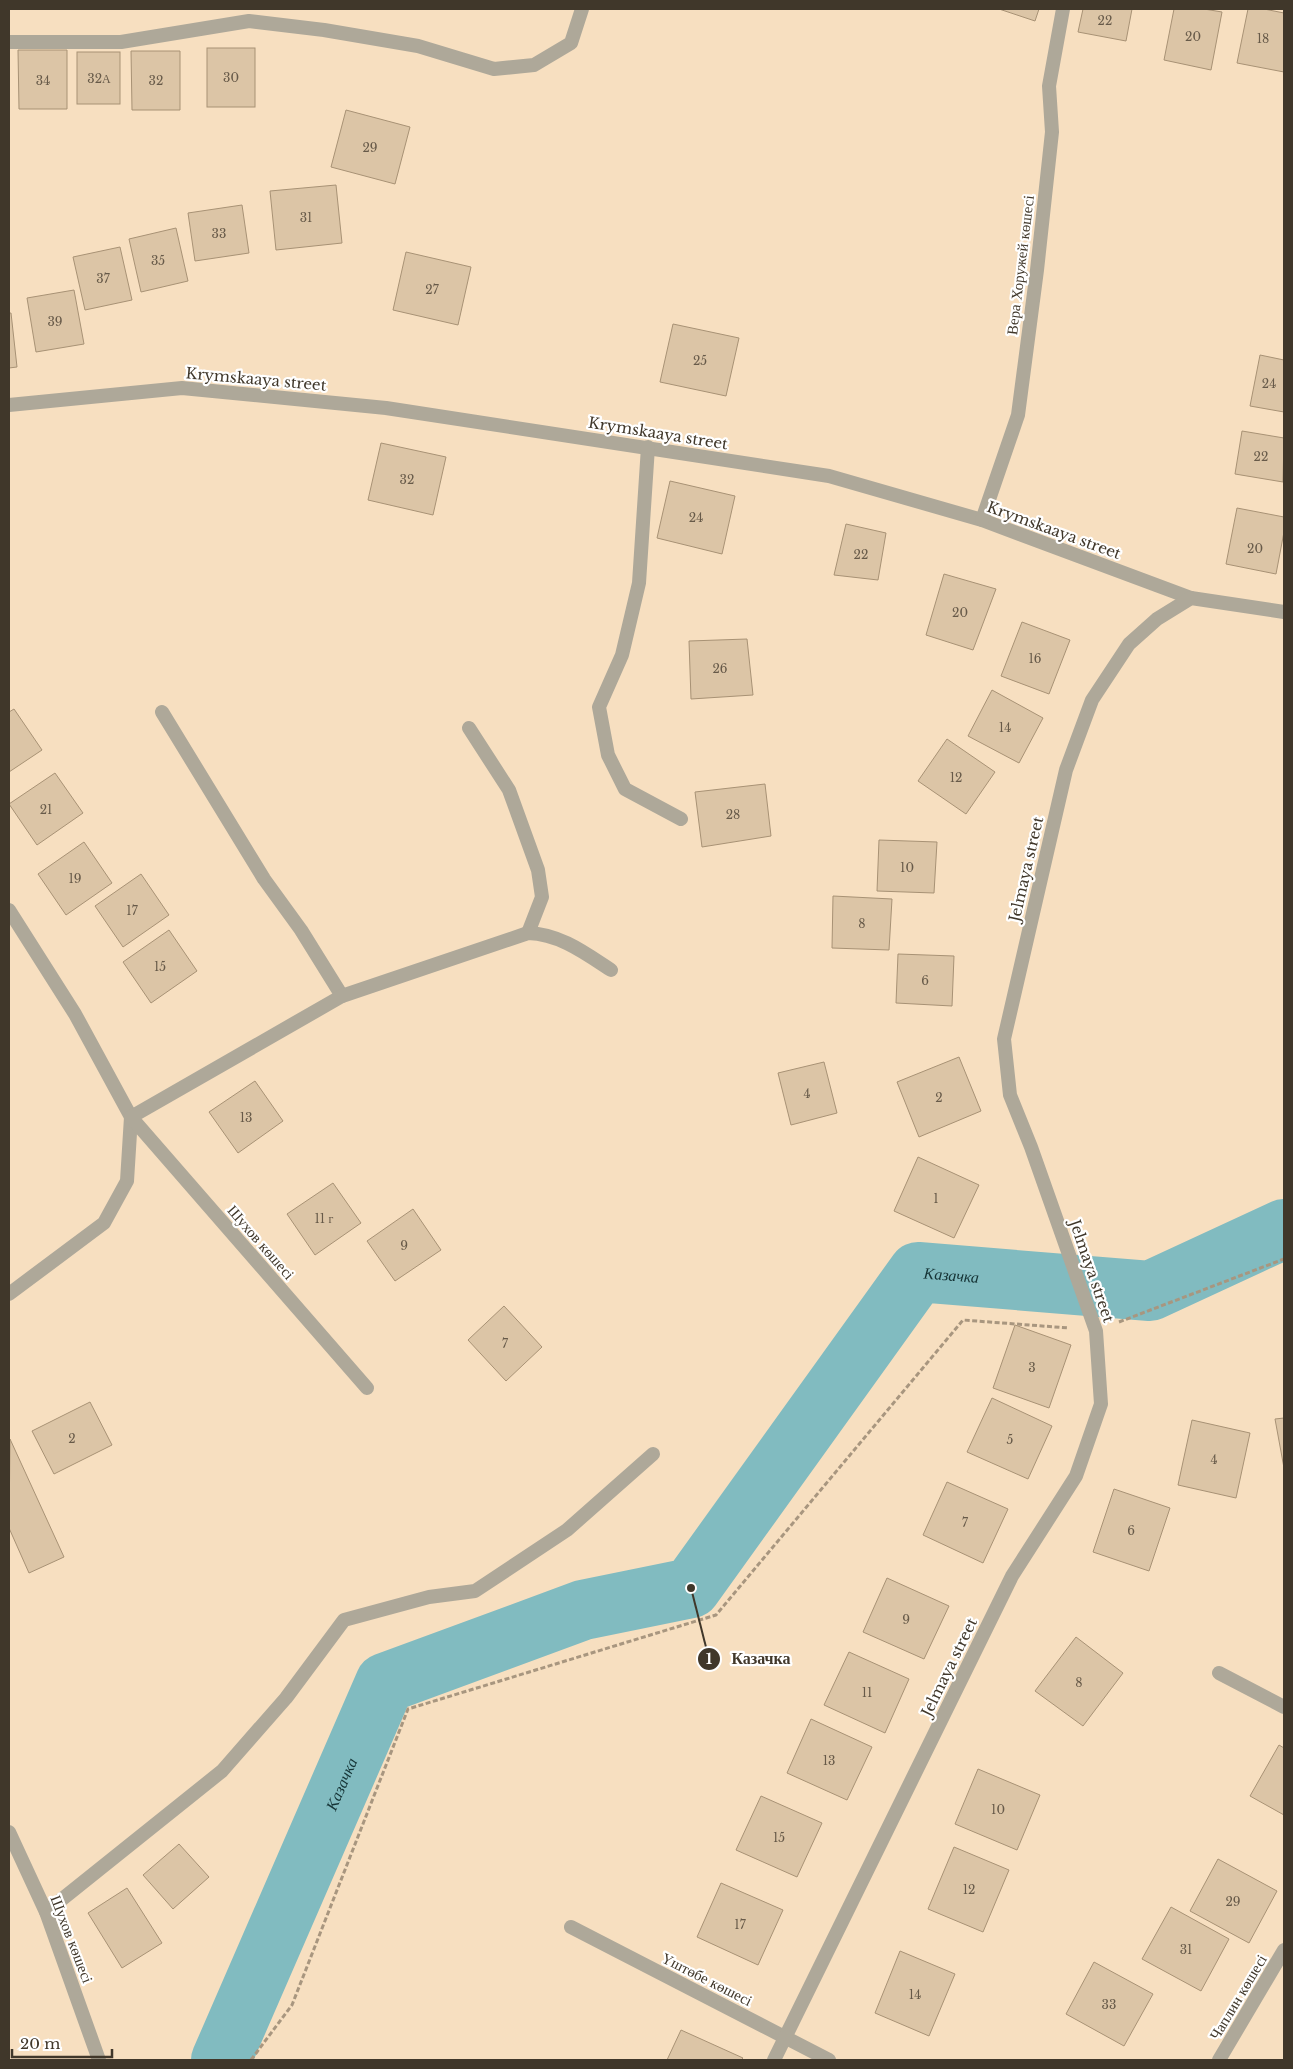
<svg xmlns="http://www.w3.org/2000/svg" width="1293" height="2069" viewBox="0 0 1293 2069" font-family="'Libre Baskerville',serif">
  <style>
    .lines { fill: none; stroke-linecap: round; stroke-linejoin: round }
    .river { stroke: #81bbc0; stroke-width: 60 }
    .building { fill: #dcc5a6; stroke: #a89275 }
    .path { stroke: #a8967f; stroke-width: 3; stroke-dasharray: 5 2.5; stroke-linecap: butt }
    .service { stroke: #aea899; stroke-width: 14 }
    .minor { stroke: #aea899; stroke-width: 14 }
    .tertiary { stroke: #aea899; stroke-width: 14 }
    .labels { text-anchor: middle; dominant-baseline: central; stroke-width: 4.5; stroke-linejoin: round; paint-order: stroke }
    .number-label { font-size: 12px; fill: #675a49 }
    .street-label { font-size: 15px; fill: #40372a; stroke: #fff }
    .water-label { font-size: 16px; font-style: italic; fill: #153335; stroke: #fff }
    .leader { fill: none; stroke: #40372a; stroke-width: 2 }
    .callout-dot { fill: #40372a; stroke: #fff; stroke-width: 2 }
    .mark-label { font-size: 15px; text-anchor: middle; font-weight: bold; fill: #fff }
    .callout-label { font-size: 16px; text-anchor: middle; font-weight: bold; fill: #40372a; stroke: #fff; stroke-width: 4.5; stroke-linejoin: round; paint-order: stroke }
  </style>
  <rect width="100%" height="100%" fill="#f7dfc0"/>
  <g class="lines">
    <path class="river" id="s1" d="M221 2060 385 1683 583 1610 691 1588 918 1272 1150 1291 1284 1229"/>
  </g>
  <g class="building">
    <path d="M999 9H1039L1035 21Z"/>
    <path d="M1083 9H1132L1126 41 1078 32Z"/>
    <path d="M1174 9H1204L1222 12 1211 70 1164 60Z"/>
    <path d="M1248 9H1264L1284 13V72L1237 63Z"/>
    <rect x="207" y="48" width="48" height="59"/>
    <path d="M18 50H67V109H19Z"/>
    <path d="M131 51H180V110H132Z"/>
    <rect x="77" y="52" width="43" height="52"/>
    <path d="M346 110 410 127 395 184 331 167Z"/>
    <path d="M336 185 342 243 276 250 270 191Z"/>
    <path d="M242 205 249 253 195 261 188 213Z"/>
    <path d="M176 228 188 281 141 292 129 239Z"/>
    <path d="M120 247 132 300 85 310 73 257Z"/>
    <path d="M406 252 471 267 458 325 393 310Z"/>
    <path d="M74 290 84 344 36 352 27 298Z"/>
    <path d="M9 313H11L17 367 9 368Z"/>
    <path d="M673 324 739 338 726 396 660 382Z"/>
    <path d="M1260 355 1284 360V412L1250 406Z"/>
    <path d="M1242 431 1284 438 1283 482 1235 474Z"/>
    <path d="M381 443 446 457 433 515 368 500Z"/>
    <path d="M670 481 735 496 722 554 657 538Z"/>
    <path d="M1237 508 1284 517V532L1276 574 1226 564Z"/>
    <path d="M846 524 886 533 878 580 834 575Z"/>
    <path d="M944 574 996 589 973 650 926 635Z"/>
    <path d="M1022 622 1070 640 1049 694 1001 676Z"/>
    <path d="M747 639 753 695 691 699 689 641Z"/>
    <path d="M992 690 1043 718 1019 763 968 736Z"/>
    <path d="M14 709 42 750 9 772V712Z"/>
    <path d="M947 739 995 772 966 814 918 781Z"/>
    <path d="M55 773 83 813 37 845 9 804Z"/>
    <path d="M765 784 771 836 702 847 695 792Z"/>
    <path d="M879 840 937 842 934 893 877 891Z"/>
    <path d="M84 842 112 883 66 915 38 874Z"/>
    <path d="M141 874 169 915 123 947 95 906Z"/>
    <path d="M833 896 892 899 889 950 832 948Z"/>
    <path d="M169 930 197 971 151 1003 123 962Z"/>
    <path d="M898 954 954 956 952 1006 896 1003Z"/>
    <path d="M959 1057 981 1111 919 1137 897 1082Z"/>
    <path d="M824 1062 837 1113 791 1125 778 1073Z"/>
    <path d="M255 1081 283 1121 238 1153 209 1112Z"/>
    <path d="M918 1157 979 1185 954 1238 894 1211Z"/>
    <path d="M333 1183 361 1223 315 1255 287 1214Z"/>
    <path d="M413 1209 441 1250 395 1281 367 1241Z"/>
    <path d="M504 1306 542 1347 506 1381 468 1340Z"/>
    <path d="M1015 1325 1071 1345 1049 1408 993 1388Z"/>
    <path d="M992 1398 1052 1426 1028 1479 967 1452Z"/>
    <path d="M90 1402 112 1445 54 1474 32 1431Z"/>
    <path d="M1284 1418V1468L1275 1419Z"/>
    <path d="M1192 1420 1250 1433 1236 1498 1178 1485Z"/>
    <path d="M10 1439 64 1557 29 1573 9 1528Z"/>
    <path d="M947 1482 1008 1509 983 1563 923 1535Z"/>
    <path d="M1114 1489 1170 1508 1149 1571 1093 1552Z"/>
    <path d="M887 1578 949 1606 924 1659 863 1632Z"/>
    <path d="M1076 1637 1123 1673 1083 1726 1035 1691Z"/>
    <path d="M849 1652 909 1679 885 1733 824 1705Z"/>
    <path d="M811 1719 872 1747 847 1800 787 1773Z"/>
    <path d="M1279 1745 1284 1748V1815L1250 1796Z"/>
    <path d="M978 1769 1040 1795 1017 1850 955 1824Z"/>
    <path d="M761 1796 822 1823 797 1877 736 1850Z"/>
    <path d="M179 1844 209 1877 173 1909 143 1875Z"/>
    <path d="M954 1847 1009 1870 983 1932 928 1909Z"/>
    <path d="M1218 1859 1277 1891 1249 1943 1190 1911Z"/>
    <path d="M721 1883 783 1910 758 1965 697 1937Z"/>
    <path d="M127 1888 162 1943 122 1968 88 1913Z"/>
    <path d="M1171 1907 1229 1939 1201 1991 1142 1959Z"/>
    <path d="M900 1951 955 1974 929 2036 875 2013Z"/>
    <path d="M1094 1962 1153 1994 1124 2046 1066 2014Z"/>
    <path d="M681 2030 743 2058 741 2060H667Z"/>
  </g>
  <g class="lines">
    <g class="path">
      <path d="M1119 1322 1284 1259"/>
      <path d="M251 2060 292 2005 408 1709 716 1615 963 1320 1069 1328"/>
    </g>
    <path class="service" d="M46 1912 222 1771 286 1698 344 1620 429 1597 475 1591 567 1530 653 1454"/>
    <g class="minor">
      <path d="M9 42H121L249 21 324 30 418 46 494 69 534 65 571 43 582 9"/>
      <path d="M9 405 182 388 386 408 829 476 982 520 1191 598"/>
      <path d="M648 447 639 583 622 655 599 707 608 755 625 789 681 819"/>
      <path d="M982 520 1018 415 1037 270 1052 132 1049 86 1063 9"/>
      <path d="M162 712 264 879 301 930 342 996"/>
      <path d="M469 728 509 790 538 870 542 897 528 933"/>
      <path d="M9 910 75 1014 131 1117 127 1181 104 1223 9 1294"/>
      <path d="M367 1388 131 1117 342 996 528 933C560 934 585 953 611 970"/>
      <path d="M1219 1673 1284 1707"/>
      <path d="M9 1832 46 1912 99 2060"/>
      <path d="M571 1927 829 2060"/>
      <path d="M1219 2060 1284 1950"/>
    </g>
    <path class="tertiary" d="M774 2060 1012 1576 1076 1476 1101 1404 1096 1331 1031 1147 1010 1095 1004 1039 1066 770 1092 700 1129 644 1157 619 1191 598 1284 612"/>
  </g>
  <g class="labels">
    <g class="number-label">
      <text x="1105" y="20">22</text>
      <text x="1193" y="36">20</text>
      <text x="1263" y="38">18</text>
      <text x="231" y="77">30</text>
      <text x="99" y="78">32А</text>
      <text x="43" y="80">34</text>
      <text x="156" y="80">32</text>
      <text x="370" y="147">29</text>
      <text x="306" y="217">31</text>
      <text x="219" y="233">33</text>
      <text x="158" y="260">35</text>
      <text x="103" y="278">37</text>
      <text x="432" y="289">27</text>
      <text x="55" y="321">39</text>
      <text x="700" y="360">25</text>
      <text x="1269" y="383">24</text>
      <text x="1261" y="456">22</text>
      <text x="407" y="479">32</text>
      <text x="696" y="517">24</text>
      <text x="1255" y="548">20</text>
      <text x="861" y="554">22</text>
      <text x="960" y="612">20</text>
      <text x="1035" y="658">16</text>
      <text x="720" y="668">26</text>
      <text x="1005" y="727">14</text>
      <text x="956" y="777">12</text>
      <text x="46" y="809">21</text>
      <text x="733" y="814">28</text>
      <text x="907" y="867">10</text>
      <text x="75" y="878">19</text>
      <text x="132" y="910">17</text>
      <text x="862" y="923">8</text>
      <text x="160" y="966">15</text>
      <text x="925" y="980">6</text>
      <text x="807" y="1093">4</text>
      <text x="939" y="1097">2</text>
      <text x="246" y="1117">13</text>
      <text x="936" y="1198">1</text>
      <text x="324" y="1218">11 г</text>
      <text x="404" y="1245">9</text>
      <text x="505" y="1343">7</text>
      <text x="1032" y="1367">3</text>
      <text x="72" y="1438">2</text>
      <text x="1010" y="1439">5</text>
      <text x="1214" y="1459">4</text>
      <text x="965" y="1522">7</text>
      <text x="1131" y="1530">6</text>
      <text x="906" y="1619">9</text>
      <text x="1079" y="1682">8</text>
      <text x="867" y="1692">11</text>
      <text x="829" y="1760">13</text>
      <text x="998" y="1809">10</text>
      <text x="779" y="1837">15</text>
      <text x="969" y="1889">12</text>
      <text x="1233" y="1901">29</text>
      <text x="740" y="1924">17</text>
      <text x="1186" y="1949">31</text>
      <text x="915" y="1994">14</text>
      <text x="1109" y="2004">33</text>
    </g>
    <g class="street-label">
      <text transform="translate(1020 265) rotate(-83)">Вера Хоружей көшесі</text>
      <text transform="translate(256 379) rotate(5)">Krymskaaya street</text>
      <text transform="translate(658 433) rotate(9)">Krymskaaya street</text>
      <text transform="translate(1054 530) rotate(20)">Krymskaaya street</text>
      <text transform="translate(1026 869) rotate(-77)">Jelmaya street</text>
      <text transform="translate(261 1242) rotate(49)">Шухов көшесі</text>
      <text transform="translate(1092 1271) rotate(71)">Jelmaya street</text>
      <text transform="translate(949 1667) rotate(-64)">Jelmaya street</text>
      <text transform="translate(72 1939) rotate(69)">Шухов көшесі</text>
      <text transform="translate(707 1979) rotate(27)">Үштөбе көшесі</text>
      <text transform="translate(1238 1997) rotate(-59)">Чаплин көшесі</text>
    </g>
    <g class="water-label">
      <text stroke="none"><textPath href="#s1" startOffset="1155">Казачка</textPath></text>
      <text stroke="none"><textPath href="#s1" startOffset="301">Казачка</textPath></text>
    </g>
  </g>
  <path class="leader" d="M691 1588L709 1659"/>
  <g class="callout-dot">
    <circle cx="691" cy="1588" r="5"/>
    <circle cx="709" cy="1659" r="12"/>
  </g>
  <g class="mark-label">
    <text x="709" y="1664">1</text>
  </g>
  <g class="callout-label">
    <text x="761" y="1664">Казачка</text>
  </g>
  <rect width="1293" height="2069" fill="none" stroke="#40372a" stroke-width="20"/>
  <path d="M12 2049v8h100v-8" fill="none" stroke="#40372a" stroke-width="2.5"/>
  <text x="20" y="2049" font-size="15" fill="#40372a" stroke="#ffffff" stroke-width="4" paint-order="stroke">20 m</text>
</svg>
